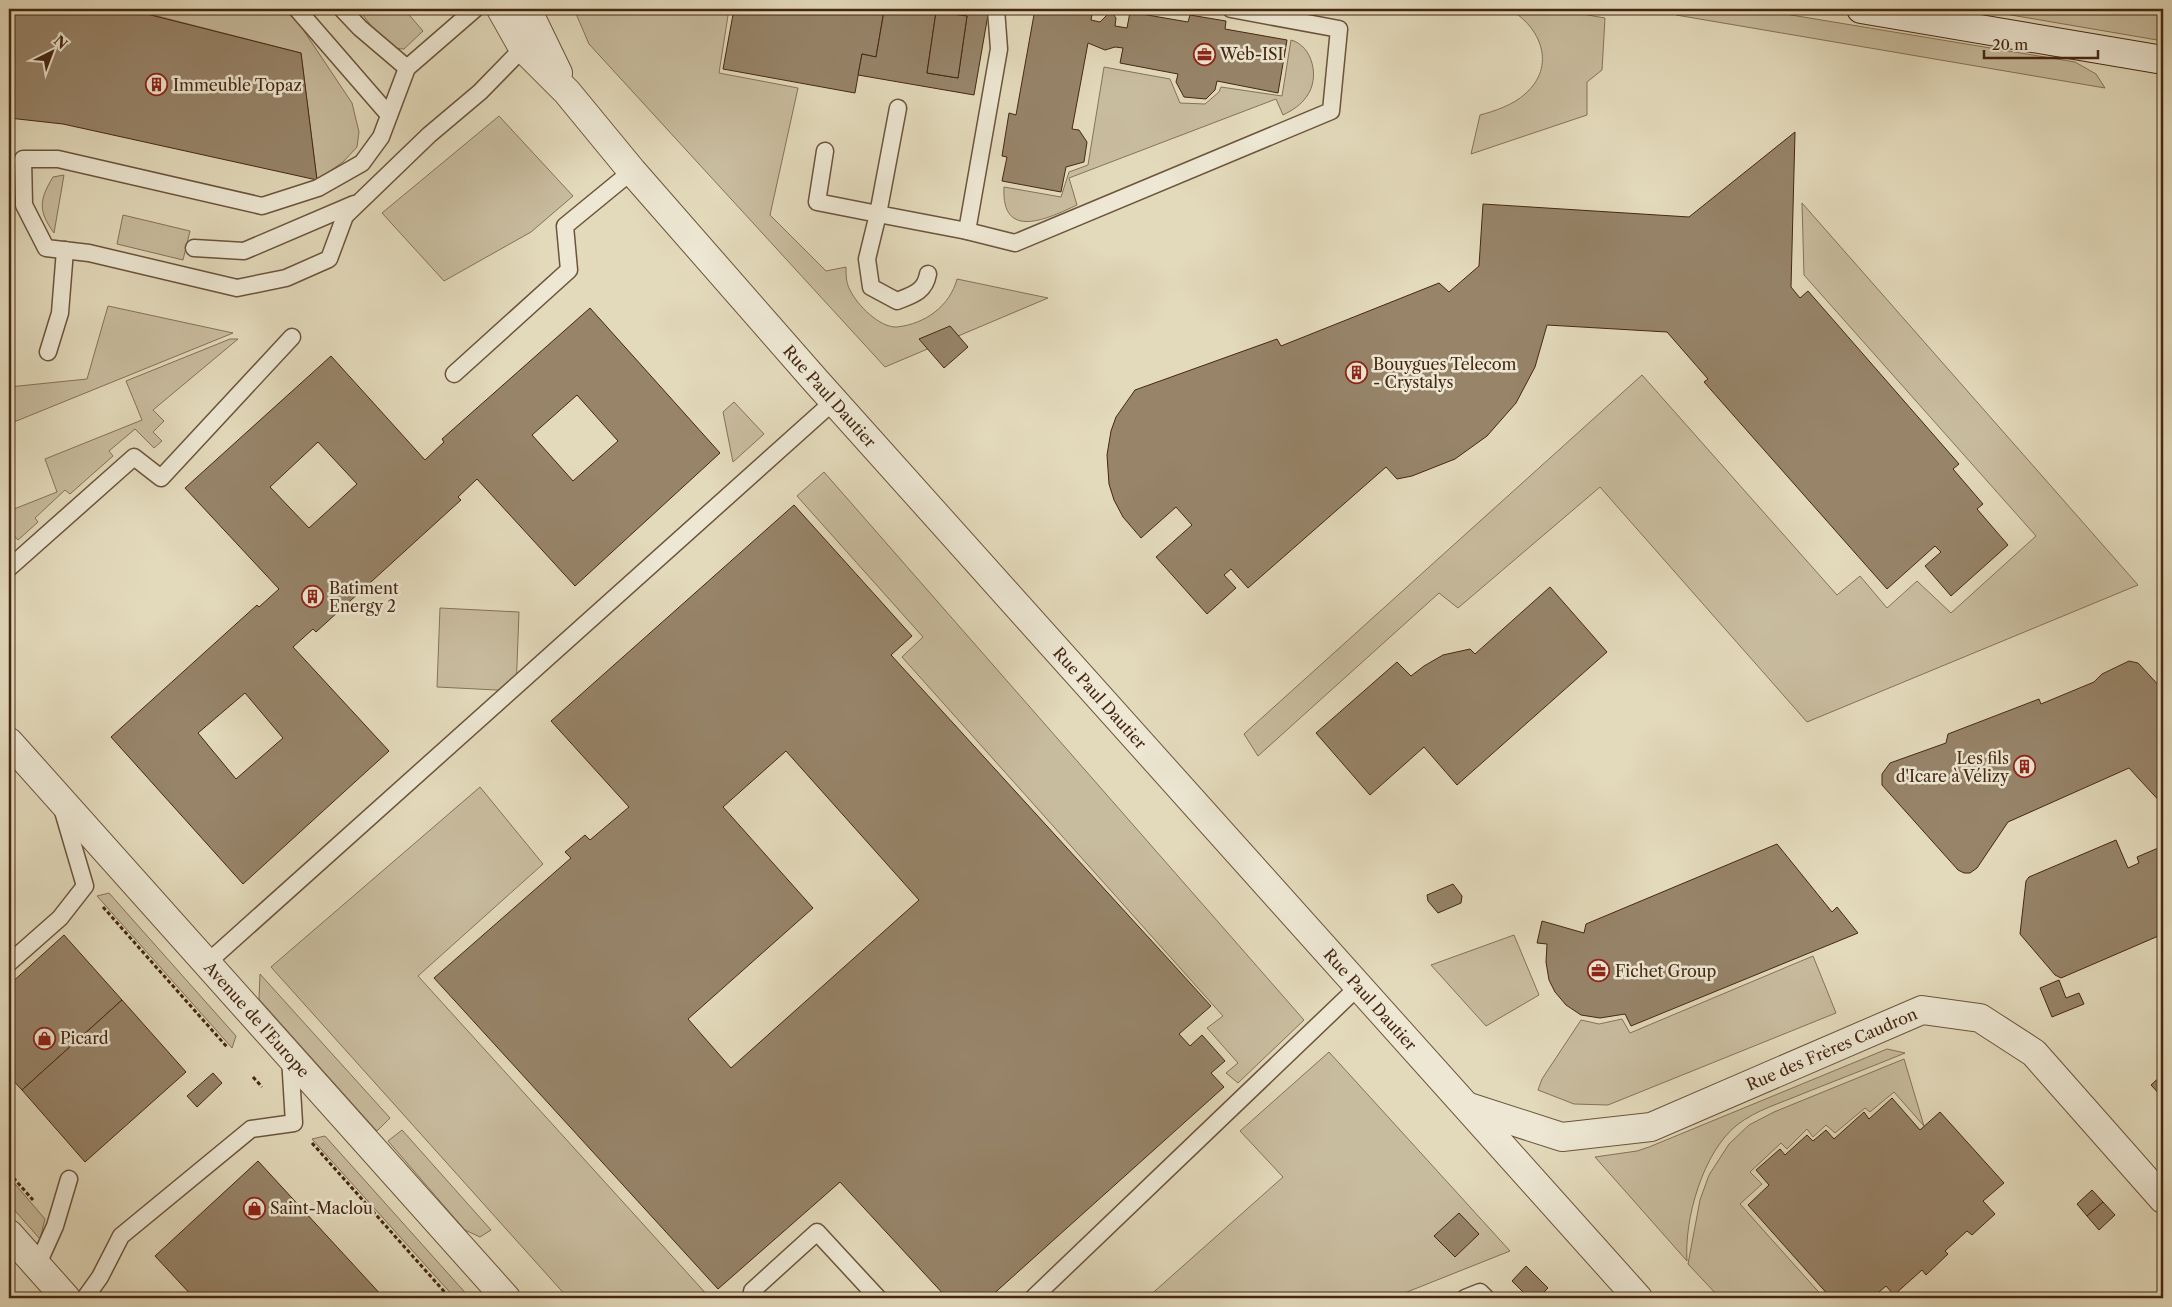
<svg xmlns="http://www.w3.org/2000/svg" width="2172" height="1307" viewBox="0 0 2172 1307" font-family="'Libre Caslon Text',serif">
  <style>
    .green { fill: #c8bc9e; stroke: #867258 }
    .building { fill: #978469; stroke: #452711; fill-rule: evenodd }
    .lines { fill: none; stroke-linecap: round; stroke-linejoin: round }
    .lane-casing { stroke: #6c543c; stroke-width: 19 }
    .street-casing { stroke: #6c543c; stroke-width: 30 }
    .secondary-casing { stroke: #452711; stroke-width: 30 }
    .path { stroke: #452711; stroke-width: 3; stroke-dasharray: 4 2.5; stroke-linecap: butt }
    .lane { stroke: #ede7d3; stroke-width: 16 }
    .street { stroke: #ede7d3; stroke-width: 28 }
    .secondary { stroke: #ede7d3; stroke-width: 28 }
    .labels { text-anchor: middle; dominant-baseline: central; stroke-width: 5; stroke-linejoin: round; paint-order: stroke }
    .poi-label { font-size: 16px; fill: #452711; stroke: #ede7d3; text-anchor: start }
    .street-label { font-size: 16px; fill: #452711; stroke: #ede7d3 }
  </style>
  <rect width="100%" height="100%" fill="#e3dabb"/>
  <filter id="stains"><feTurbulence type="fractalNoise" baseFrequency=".004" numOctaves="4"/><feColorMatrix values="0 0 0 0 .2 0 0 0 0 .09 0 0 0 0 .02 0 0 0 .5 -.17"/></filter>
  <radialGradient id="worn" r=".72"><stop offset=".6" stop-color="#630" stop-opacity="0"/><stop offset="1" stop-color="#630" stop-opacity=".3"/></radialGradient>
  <g class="green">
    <path d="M130 9H275L292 13 352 103 359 132 357 147 343 162 317 180 301 53Z"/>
    <path d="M358 9H404L423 31 404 49C386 50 369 22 358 9Z"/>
    <path d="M574 9H729L719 73 798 88 770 215 826 271 846 267C846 275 846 283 850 290 857 305 880 328 897 327 925 324 950 306 957 279L1048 298 885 367 589 44Z"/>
    <path d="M1509 9H1553L1605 18 1602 70 1587 82V115L1471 154 1480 115C1495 111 1513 105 1525 94 1557 66 1541 27 1509 9Z"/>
    <path d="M1680 9H1755L2075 62 2096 74 2105 88 1676 15Z"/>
    <path d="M1976 9H2163V41Z"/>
    <path d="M1291 40C1313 46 1320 78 1307 96 1301 105 1293 110 1283 115L1276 99 1069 178 1077 205C1049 218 1001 242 1004 187L1061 197 1069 172 1088 165 1104 67 1170 79 1180 103 1205 104 1219 92 1221 87 1282 96Z"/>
    <path d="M499 116 573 196 531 232 444 281 382 213Z"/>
    <path d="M64 175 54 233C38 211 39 200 53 177Z"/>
    <path d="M1802 203 2138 585 1807 722 1600 487 1458 608 1439 593 1258 756 1244 734 1642 375 1837 595 1860 576 1887 608 1917 581 1951 613 2036 536 1804 275Z"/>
    <path d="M123 215 190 231 183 260 117 244Z"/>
    <path d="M108 306 233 333 9 424V387L87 379Z"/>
    <path d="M230 339H238L153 410 164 421 153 432 162 441 154 448 135 429 109 451 113 456 70 494 65 490 35 518 38 522 18 540 9 530V511L57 492 45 459 142 420 126 381Z"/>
    <path d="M734 402 764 434 733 462 723 412Z"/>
    <path d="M824 472 1304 1020 1238 1083 1226 1073 1238 1063 1207 1028 1223 1016 902 657 923 637 797 496Z"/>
    <path d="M440 608 519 612 516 691 437 687Z"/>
    <path d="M480 787 543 864 418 976 710 1298H568L271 967Z"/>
    <path d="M109 893 236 1036 232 1048 97 896Z"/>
    <path d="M1514 935 1539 995 1486 1026 1431 965Z"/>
    <path d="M1813 956 1836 1013 1608 1105 1574 1104 1538 1090 1542 1079 1581 1020 1599 1024 1622 1019 1630 1033Z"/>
    <path d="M260 974 390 1118 377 1131 259 999Z"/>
    <path d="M1887 1049 1905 1053C1871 1067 1837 1080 1802 1094 1781 1103 1756 1110 1737 1125 1703 1152 1684 1219 1687 1261L1595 1157 1637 1151 1649 1147Z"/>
    <path d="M1329 1052 1510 1251 1392 1298H1147L1283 1177 1240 1131Z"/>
    <path d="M1904 1059 1924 1126 1894 1092 1870 1112 1865 1108 1835 1133 1826 1125 1813 1137 1807 1129 1787 1149 1781 1143 1750 1172 1762 1184 1740 1204 1824 1298H1720L1688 1264 1700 1200 1709 1175 1729 1144 1749 1125 1774 1112Z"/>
    <path d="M402 1130 491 1230 480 1237 465 1230 388 1141Z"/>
    <path d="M325 1136 470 1298H455L312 1139Z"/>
    <path d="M9 1177 45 1219 40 1239 9 1204Z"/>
  </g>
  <g class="building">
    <path d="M9 9H127L301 53 317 180 63 124 9 118Z"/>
    <path d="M734 9H874L884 11 876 57 862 54 855 93 723 69Z"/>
    <path d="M874 9H989L974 95 858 75 862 54 876 57 884 11ZM936 12 967 16 958 78 927 73Z"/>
    <path d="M1035 9H1093L1091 20 1100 22 1108 14H1113L1116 18 1115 26 1127 28 1130 12 1188 22 1190 15 1226 21 1225 29 1287 40 1278 93 1217 81 1215 90 1206 99 1184 97 1176 82 1178 74 1120 63 1123 48 1115 47 1105 50 1088 43 1072 129 1079 130 1087 142 1084 162 1066 167 1061 192 1002 181 1007 157 1002 156 1009 113 1016 115Z"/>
    <path d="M936 12 967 16 958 78 927 73Z"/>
    <path d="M1795 132 1791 287 1800 298 1808 291 1959 464 1953 469 1983 504 1977 509 2008 545 1951 596 1925 566 1941 552 1935 546 1887 589 1704 382 1708 379 1667 332 1547 325 1535 367 1516 403 1487 436 1455 459 1412 476 1397 479 1386 467 1248 588 1231 569 1224 575 1236 588 1207 614 1156 557 1192 525 1176 507 1141 538 1123 517 1114 500 1109 484 1107 455 1111 431 1116 417 1135 390 1277 339 1281 346 1439 283 1449 292 1479 266 1483 204 1689 217Z"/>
    <path d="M590 308 720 453 575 586 477 479 458 497 461 500 316 632 313 629 293 647 389 751 243 884 111 737 257 605 259 607 279 589 185 488 331 356 425 460 444 442 442 439ZM577 395 618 441 573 481 532 435ZM318 442 357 484 309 528 270 487ZM245 693 283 738 236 779 198 733Z"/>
    <path d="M950 326 968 347 944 368 919 339Z"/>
    <path d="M794 505 912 636 891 655 1211 1006 1179 1034 1190 1046 1202 1035 1225 1061 1211 1073 1224 1087 989 1298H947L840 1182 718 1289 434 978 571 858 565 852 585 835 590 840 629 807 551 721ZM786 751 919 900 731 1068 688 1019 813 908 723 807Z"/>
    <path d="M1550 587 1607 652 1457 785 1424 747 1370 795 1316 733 1397 662 1411 676 1424 666 1443 655 1470 649 1475 654Z"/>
    <path d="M2129 661 2138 663 2163 690V805L2129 768 2008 822 1977 868 1970 873H1964L1958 870 1882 785V774L1890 763 1946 743 1948 734 2039 699 2041 704 2094 682 2102 674Z"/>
    <path d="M2116 840 2128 868 2139 863 2137 857 2163 846V934L2061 978 2055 975 2020 934 2026 881 2029 877Z"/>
    <path d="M1777 844 1832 912 1837 907 1858 933 1631 1026 1625 1014 1600 1018 1581 1015 1566 1005 1555 992 1549 980 1546 962 1547 944 1537 943 1542 921 1584 933 1586 924Z"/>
    <path d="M1453 884 1462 896 1461 903 1438 913 1428 901 1427 895Z"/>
    <path d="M64 935 122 1000 22 1090 9 1076V985Z"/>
    <path d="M2059 980 2066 998 2079 993 2084 1004 2052 1017 2040 988Z"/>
    <path d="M122 1000 186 1072 85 1162 22 1090Z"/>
    <path d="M213 1073 222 1083 197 1107 187 1096Z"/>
    <path d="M2163 1074V1098L2151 1085Z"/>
    <path d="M1892 1098 1920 1130 1940 1112 2004 1183 1983 1201 1995 1214 1972 1235 1967 1231 1945 1251 1948 1254 1926 1275 1922 1270 1894 1295 1886 1286 1872 1298H1831L1748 1205 1769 1185 1756 1170 1780 1149 1785 1155 1807 1135 1813 1141 1826 1130 1834 1139 1864 1112 1869 1119Z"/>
    <path d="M258 1161 384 1298H194L155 1256Z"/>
    <path d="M2092 1190 2103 1202 2087 1216 2077 1204Z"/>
    <path d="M2103 1202 2115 1215 2099 1230 2087 1216Z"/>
    <path d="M1459 1213 1479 1234 1455 1257 1434 1236Z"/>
    <path d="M1526 1266 1548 1288 1538 1298H1529L1512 1281Z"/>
  </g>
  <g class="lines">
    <defs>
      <g id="lane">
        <path d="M297 9 389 115"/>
        <path d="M342 9 360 28 407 68"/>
        <path d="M475 9 407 68 381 137 362 163 318 188 262 206 58 159H23L24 205 46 248 89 253 237 288 286 278 329 259 345 216 429 135 480 92 523 48"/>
        <path d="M898 108 878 214 967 231 999 49 996 9"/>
        <path d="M825 151 817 202 878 214 867 259 871 287 897 301C912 295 925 292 928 274"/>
        <path d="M967 231 1015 243 1331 111 1339 29 1231 9"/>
        <path d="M194 248 244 251 354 204"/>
        <path d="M48 352 60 313 65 250"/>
        <path d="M454 374 569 270 565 226 632 171"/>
        <path d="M9 568 134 457 161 478 292 337"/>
        <path d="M9 963 60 918 85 886 62 808"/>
        <path d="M207 963 834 401"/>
        <path d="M37 1266 55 1226 69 1179"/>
        <path d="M85 1298 100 1277 121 1236 251 1129 294 1123 290 1057"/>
        <path d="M758 1298 752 1291 817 1232 878 1298"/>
        <path d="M1033 1298 1359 986"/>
        <path d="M1465 1298 1480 1292 1486 1298"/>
      </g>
      <g id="street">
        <path id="s1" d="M501 9 523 48 567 92 632 171 815 380 1638 1298"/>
        <path d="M527 9 558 73"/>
        <path id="s2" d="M9 742 506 1298"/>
        <path id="s3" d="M1469 1107 1562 1137 1651 1127 1922 1010 1980 1018 2034 1053 2163 1199"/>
        <path d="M9 1234 66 1298"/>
      </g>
      <path id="secondary" d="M1861 9 2163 60"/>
    </defs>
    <use href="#lane" class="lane-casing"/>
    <use href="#street" class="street-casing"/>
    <use href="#secondary" class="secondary-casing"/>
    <g class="path">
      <path d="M103 907 227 1047"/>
      <path d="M253 1077 262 1087"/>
      <path d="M312 1143 450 1298"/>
      <path d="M9 1173 33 1200"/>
    </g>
    <use href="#lane" class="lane"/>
    <use href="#street" class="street"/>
    <use href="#secondary" class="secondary"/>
  </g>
  <defs>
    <symbol id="office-ring" viewBox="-11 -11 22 22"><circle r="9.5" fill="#ede7d3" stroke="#8f2418" stroke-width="1.5"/><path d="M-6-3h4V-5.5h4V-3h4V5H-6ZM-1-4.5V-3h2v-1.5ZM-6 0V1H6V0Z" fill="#8f2418"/></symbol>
    <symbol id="building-ring" viewBox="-11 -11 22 22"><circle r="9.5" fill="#ede7d3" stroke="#8f2418" stroke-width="1.5"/><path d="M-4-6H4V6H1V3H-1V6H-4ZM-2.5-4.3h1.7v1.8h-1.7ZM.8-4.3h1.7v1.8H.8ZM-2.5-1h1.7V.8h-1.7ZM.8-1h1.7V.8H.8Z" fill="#8f2418"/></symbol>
    <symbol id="shop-ring" viewBox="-11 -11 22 22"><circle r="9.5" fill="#ede7d3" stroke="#8f2418" stroke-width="1.5"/><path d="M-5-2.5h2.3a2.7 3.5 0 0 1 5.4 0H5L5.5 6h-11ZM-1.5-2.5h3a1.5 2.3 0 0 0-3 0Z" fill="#8f2418"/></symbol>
  </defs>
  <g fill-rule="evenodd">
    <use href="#office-ring" x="1192" y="42" width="25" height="25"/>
    <use href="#building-ring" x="144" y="72" width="25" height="25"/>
    <use href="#building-ring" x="1344" y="360" width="25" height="25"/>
    <use href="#building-ring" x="300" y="584" width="25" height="25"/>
    <use href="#building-ring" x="2012" y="754" width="25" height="25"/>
    <use href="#office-ring" x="1586" y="958" width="25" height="25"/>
    <use href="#shop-ring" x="32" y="1026" width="25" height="25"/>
    <use href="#shop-ring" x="242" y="1196" width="25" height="25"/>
  </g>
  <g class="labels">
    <g class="poi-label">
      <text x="1220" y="54">Web-ISI</text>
      <text x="173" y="85">Immeuble Topaz</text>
      <text x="1373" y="364">Bouygues Telecom<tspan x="1373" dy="18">- Crystalys</tspan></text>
      <text x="329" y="588">Batiment<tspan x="329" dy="18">Energy 2</tspan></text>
      <text x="2009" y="758" text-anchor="end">Les fils<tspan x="2009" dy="18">d'Icare à Vélizy</tspan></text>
      <text x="1615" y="971">Fichet Group</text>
      <text x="60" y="1038">Picard</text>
      <text x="270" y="1208">Saint-Maclou</text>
    </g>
    <g class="street-label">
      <text stroke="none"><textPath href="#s1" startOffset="509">Rue Paul Dautier</textPath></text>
      <text stroke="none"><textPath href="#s1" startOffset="914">Rue Paul Dautier</textPath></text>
      <text stroke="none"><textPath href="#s1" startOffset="1319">Rue Paul Dautier</textPath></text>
      <text stroke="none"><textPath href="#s2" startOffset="372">Avenue de l'Europe</textPath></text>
      <text stroke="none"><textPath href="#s3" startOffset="384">Rue des Frères Caudron</textPath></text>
    </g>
  </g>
  <rect width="2172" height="1307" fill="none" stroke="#e3dabb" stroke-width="30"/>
  <rect x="10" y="10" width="2152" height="1287" fill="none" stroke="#452711" stroke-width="2.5"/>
  <rect x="15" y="15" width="2142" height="1277" fill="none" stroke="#452711"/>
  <g transform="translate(52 52) rotate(42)" stroke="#ede7d3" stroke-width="4" paint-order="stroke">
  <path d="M0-4L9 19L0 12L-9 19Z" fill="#452711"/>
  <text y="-8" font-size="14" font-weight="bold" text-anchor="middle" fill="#452711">N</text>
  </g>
  <path d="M1984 50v8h114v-8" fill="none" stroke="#452711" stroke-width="2.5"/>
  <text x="1992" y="50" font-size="15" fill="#452711" stroke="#ede7d3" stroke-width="4" paint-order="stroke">20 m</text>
  <rect width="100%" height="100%" filter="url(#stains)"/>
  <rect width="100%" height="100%" fill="url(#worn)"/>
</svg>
